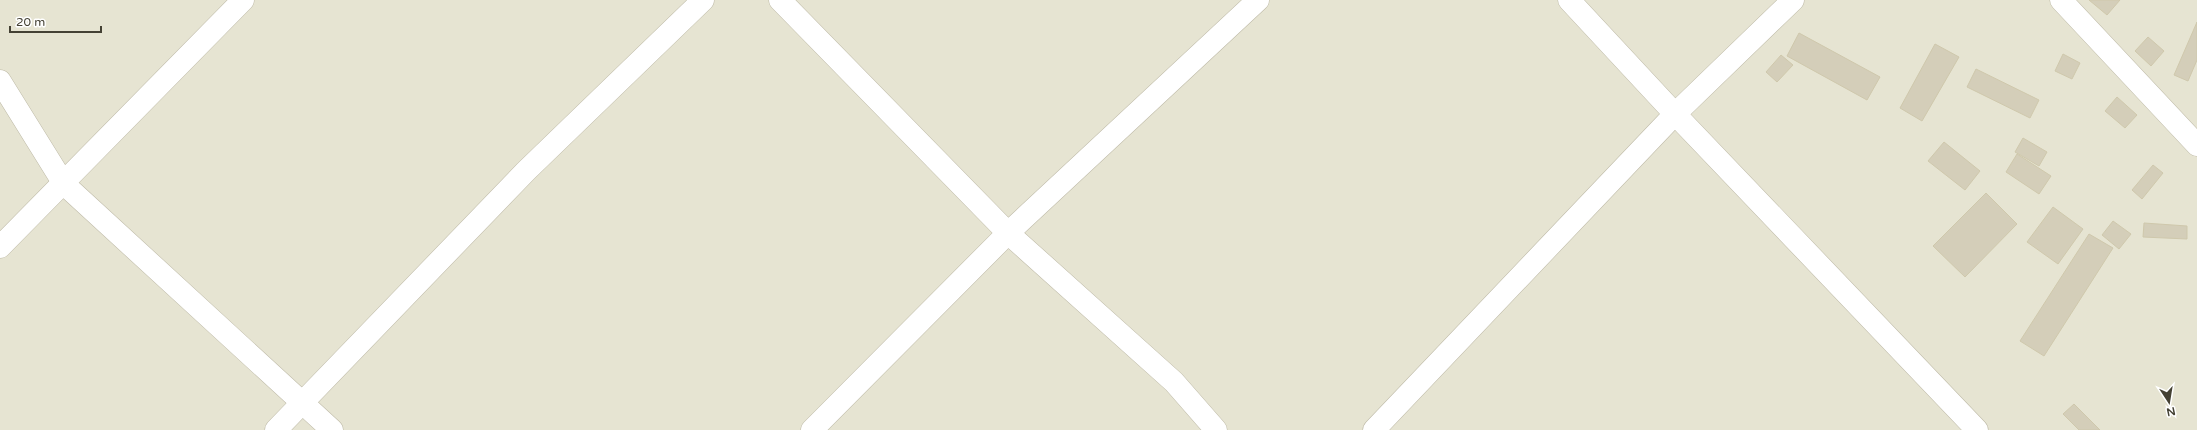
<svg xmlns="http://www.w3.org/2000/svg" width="2197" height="430" viewBox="0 0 2197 430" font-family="'Varela Round',sans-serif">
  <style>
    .residential { fill: #e6e4d2 }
    .building { fill: #d4ceb9; stroke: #cfc8ac }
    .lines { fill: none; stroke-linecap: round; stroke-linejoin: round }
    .minor-casing { stroke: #bebaa7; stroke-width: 23 }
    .minor { stroke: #fff; stroke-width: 22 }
  </style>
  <rect width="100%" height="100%" fill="#f2f1e4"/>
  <rect class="residential" x="0" y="0" width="2197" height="430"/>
  <g class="building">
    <path d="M2089 0H2120L2107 15Z"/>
    <path d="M2197 22V60L2188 81 2174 75Z"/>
    <path d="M1799 33 1880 77 1867 100 1787 56Z"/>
    <path d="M2148 37 2164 51 2151 66 2135 51Z"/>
    <path d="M1935 44 1959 57 1922 121 1900 108Z"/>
    <path d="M2063 54 2080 63 2072 79 2055 71Z"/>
    <path d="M1781 55 1793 65 1777 82 1766 72Z"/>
    <path d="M1976 69 2039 100 2030 118 1967 87Z"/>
    <path d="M2117 97 2137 115 2125 128 2105 111Z"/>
    <path d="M2023 138 2047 152 2039 166 2015 152Z"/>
    <path d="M1944 142 1980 171 1965 190 1928 161Z"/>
    <path d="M2017 154 2051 176 2039 194 2006 172Z"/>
    <path d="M2153 165 2163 173 2142 199 2132 190Z"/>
    <path d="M1986 193 2017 224 1965 277 1933 246Z"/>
    <path d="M2053 207 2083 229 2058 264 2027 242Z"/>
    <path d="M2113 221 2131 234 2119 249 2102 235Z"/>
    <path d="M2144 223 2187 226V239L2143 237Z"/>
    <path d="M2089 234 2113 248 2044 356 2020 341Z"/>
    <path d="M2074 404 2100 430H2079L2063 414Z"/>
  </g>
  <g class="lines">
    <defs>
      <g id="minor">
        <path d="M780 0 1008 233 1174 382 1216 430"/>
        <path d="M1569 0 1675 114 1977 430"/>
        <path d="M2061 0 2197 145"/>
        <path d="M0 81 64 184 332 430"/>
        <path d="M0 247 243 0"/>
        <path d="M276 430 526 171 703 0"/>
        <path d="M812 430 1008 233 1258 0"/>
        <path d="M1374 430 1675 114 1793 0"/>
      </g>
    </defs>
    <use href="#minor" class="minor-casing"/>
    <use href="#minor" class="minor"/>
  </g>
  <g transform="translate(2169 402) rotate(168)" stroke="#ffffff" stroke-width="3" paint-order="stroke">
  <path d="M0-3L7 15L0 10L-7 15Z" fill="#444134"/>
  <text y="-6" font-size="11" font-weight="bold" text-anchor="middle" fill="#444134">N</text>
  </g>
  <path d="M10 26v6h91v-6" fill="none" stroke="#444134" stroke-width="2"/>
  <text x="16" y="26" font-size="12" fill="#444134" stroke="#ffffff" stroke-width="3" paint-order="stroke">20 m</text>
</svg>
